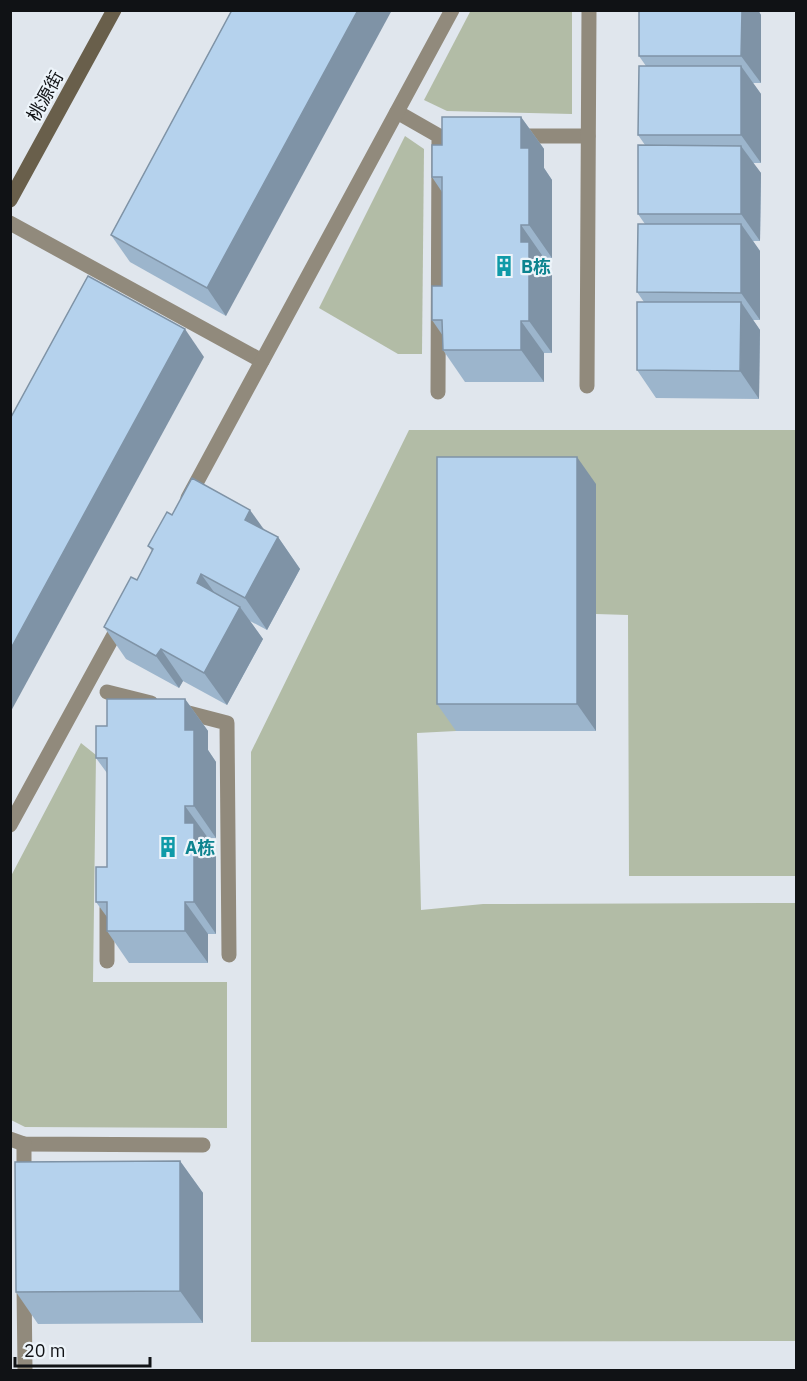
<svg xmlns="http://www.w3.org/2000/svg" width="807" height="1381" viewBox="0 0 807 1381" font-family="'IBM Plex Sans','Noto Sans SC',sans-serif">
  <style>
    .green { fill: #b2bca6 }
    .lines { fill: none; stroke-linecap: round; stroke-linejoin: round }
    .lane { stroke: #918a7c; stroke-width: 15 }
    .secondary { stroke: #695f4b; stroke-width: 15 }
    .wall { fill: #9cb5cc }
    .shaded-wall { fill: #7f93a6 }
    .building { fill: #b5d2ed; stroke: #7f93a6; stroke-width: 1.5 }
    .labels { text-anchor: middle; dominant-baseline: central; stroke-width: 4.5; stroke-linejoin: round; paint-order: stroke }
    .street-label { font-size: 18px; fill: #101215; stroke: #edf4fa }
    .culture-label { font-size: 18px; font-weight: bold; fill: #0d838f; stroke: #edf4fa; text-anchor: start }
  </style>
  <rect width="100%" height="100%" fill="#e0e6ed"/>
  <g class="green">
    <path d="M471 10 572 11V114L447 111 424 100Z"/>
    <path d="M405 136 424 149 422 354H398L319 308Z"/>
    <path d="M409 430H796V876H629L628 615 596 614V484L456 731 417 733 421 910 483 904 796 903V1341L251 1342V752Z"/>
    <path d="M81 743 96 755 93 982H227V1128L25 1127 11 1120V876Z"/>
  </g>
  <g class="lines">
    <g class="lane">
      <path d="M397 112 439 136 438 392"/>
      <path d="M514 136H588"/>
      <path d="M10 223 262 361"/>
      <path d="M587 386 589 10"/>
      <path d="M188 498 452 10"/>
      <path d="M107 692 151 703"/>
      <path d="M177 710 227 723 229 955"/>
      <path d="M10 825 121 622"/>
      <path d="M107 961V908"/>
      <path d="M10 1139 24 1144 203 1145"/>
      <path d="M24 1144V1182"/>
      <path d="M24 1284 25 1370"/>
    </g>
    <path class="secondary" d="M10 200 114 10"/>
  </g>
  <g class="wall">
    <path d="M232 10 226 316 130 262 111 235Z"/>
    <path d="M639 10H758L761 15V83H753L761 94V163H753L761 173 760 241H753L760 251V320H753L760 330 759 399 656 398 637 370 644 302 637 292 645 224 638 214 645 145 638 135 646 66 639 56Z"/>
    <path d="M521 117 544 149V168L552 180V258H544V262L552 274V353H544V382H465L443 350V336L432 320 442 286V192L432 177 442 145Z"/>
    <path d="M596 484V731H456L437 704Z"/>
    <path d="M172 515 264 530 278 537 300 569 267 630 250 621 263 639 227 705 183 681 179 688 126 659 104 627 137 580 152 551 148 546Z"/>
    <path d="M185 699 208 731V750L216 762V838H208V843L216 855V934H208V963H129L107 931V917L96 902 107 867V773L96 758 107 726Z"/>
    <path d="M180 1161 203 1193V1323L38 1324 16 1292Z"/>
  </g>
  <g class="shaded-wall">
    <path d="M358 10H392L226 316 207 288Z"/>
    <path d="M742 10H758L761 15V83L741 56Z"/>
    <path d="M741 66 761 94V163L741 135Z"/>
    <path d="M521 117 544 149V168L552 180V258L529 225 521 148Z"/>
    <path d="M741 146 761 173 760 241 741 214Z"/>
    <path d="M741 224 760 251V320L741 293Z"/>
    <path d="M521 225 544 258V262L552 274V353L529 321 521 242Z"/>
    <path d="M741 302 760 330 759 399 740 371Z"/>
    <path d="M521 321 544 353V382L521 350Z"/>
    <path d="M185 329 204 357 10 713V650Z"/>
    <path d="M577 457 596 484V731L577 704Z"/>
    <path d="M250 510 273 542 245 520Z"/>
    <path d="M278 537 300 569 267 630 245 598Z"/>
    <path d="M201 574 224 606 197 583Z"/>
    <path d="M240 607 263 639 227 705 204 673Z"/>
    <path d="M161 649 183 681 179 688 156 656Z"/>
    <path d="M185 699 208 731V750L216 762V838L194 806 185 730Z"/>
    <path d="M185 806 208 838V843L216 855V934L194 902 185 823Z"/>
    <path d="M185 902 208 934V963L185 931Z"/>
    <path d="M180 1161 203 1193V1323L180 1291Z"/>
    <path d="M10 1224 12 1226V1311L10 1309Z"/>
  </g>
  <g class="building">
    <path d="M232 10H358L207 288 111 235Z"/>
    <path d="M639 10H742L741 56H639Z"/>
    <path d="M639 66H741V135H638Z"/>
    <path d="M442 117H521V148H529V225H521V242H529V321H521V350H443L442 320H432V286H442V177H432V145H442Z"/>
    <path d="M638 145 741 146V214H638Z"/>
    <path d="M638 224H741V293L637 292Z"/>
    <path d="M88 276 185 329 10 650V419Z"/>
    <path d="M637 302H741L740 371 637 370Z"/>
    <rect x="437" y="457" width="140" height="247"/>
    <path d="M192 478 250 510 245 520 278 537 245 598 201 574 197 583 240 607 204 673 161 649 156 656 104 627 131 577 137 580 153 549 148 546 167 512 172 515Z"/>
    <path d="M107 699H185V730H194V806H185V823H194V902H185V931H107V902H96V867H107V758H96V726H107Z"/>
    <path d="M180 1161V1291L16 1292 15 1162Z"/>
  </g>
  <defs>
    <symbol id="building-bare" viewBox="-9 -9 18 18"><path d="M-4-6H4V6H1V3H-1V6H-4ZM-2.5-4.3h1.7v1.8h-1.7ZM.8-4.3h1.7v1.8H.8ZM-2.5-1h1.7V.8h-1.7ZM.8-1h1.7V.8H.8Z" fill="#0f9aa8" stroke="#edf4fa" stroke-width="2.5" paint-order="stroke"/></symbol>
  </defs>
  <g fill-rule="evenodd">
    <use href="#building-bare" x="489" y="251" width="30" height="30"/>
    <use href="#building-bare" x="153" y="832" width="30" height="30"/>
  </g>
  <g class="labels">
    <g class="street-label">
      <text transform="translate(45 96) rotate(-61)">桃源街</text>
    </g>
    <g class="culture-label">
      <text x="521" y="266">B栋</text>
      <text x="185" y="847">A栋</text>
    </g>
  </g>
  <rect width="807" height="1381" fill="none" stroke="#101215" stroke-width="24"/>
  <path d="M15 1357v9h135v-9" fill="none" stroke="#101215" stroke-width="3"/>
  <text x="24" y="1357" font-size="18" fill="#101215" stroke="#edf4fa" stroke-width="4.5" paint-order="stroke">20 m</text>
</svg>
